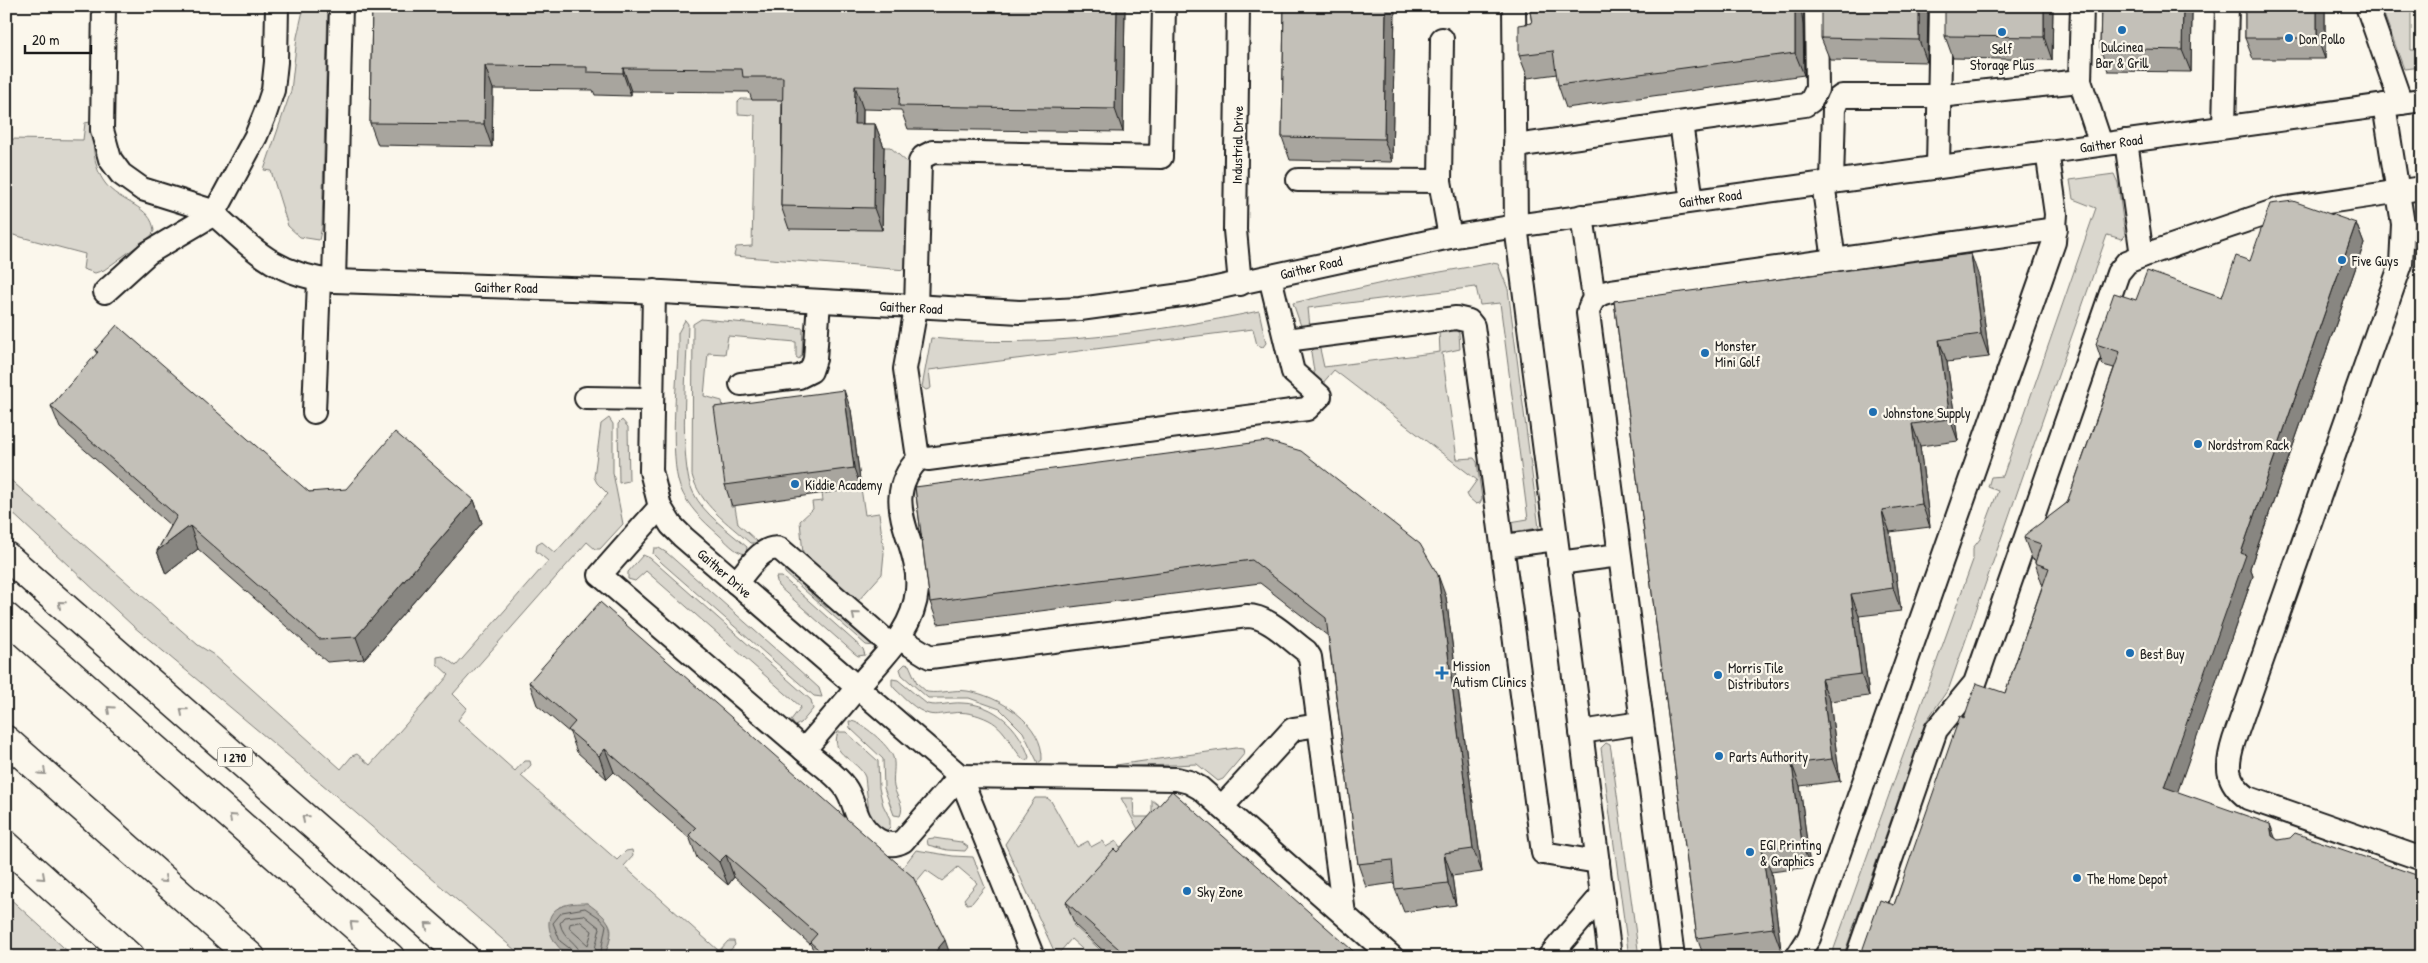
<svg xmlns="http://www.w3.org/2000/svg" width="2428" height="963" viewBox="0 0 2428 963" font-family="'Patrick Hand',sans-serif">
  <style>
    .green { fill: #dad7ce; stroke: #7b7a75 }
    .water { fill: #afaca5; stroke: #74726e }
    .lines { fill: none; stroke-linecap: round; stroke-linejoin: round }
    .shore { stroke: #575653; stroke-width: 1 }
    .minor-casing { stroke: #1c1c1c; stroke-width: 26 }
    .highway-casing { stroke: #1c1c1c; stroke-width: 31 }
    .minor { stroke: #fbf7ec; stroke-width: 22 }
    .highway { stroke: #fbf7ec; stroke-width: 28 }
    .wall { fill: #a8a59e; stroke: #1c1c1c }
    .shaded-wall { fill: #888681; stroke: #1c1c1c }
    .building { fill: #c3c0b8; stroke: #1c1c1c }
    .oneway { stroke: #97948e }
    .poi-dot { fill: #1f6fb2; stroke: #fbf7ec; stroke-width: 2 }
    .labels { text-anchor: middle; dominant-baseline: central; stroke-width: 4.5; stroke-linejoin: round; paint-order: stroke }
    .shield { fill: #fbf7ec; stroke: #5f5e5a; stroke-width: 1 }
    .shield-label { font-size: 12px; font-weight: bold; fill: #1c1c1c }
    .poi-label { font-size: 14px; fill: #1c1c1c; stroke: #fbf7ec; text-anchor: start }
    .street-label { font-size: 14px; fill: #1c1c1c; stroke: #fbf7ec }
  </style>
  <rect width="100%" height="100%" fill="#fbf7ec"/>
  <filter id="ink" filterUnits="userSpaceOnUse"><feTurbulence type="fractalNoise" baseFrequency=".02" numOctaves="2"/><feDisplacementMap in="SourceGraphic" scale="10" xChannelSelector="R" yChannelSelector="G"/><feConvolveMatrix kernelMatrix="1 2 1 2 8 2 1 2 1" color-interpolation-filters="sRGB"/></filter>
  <g filter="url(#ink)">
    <g class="green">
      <path d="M304 6H328L322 227 319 240 300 237 288 226 271 171 264 170 291 91 297 37Z"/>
      <path d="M814 6 789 229 884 147H890L908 163 906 270 734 256 736 247 752 246 755 115 738 114V102L741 99H765Z"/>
      <path d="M2381 6H2411V50H2422V67L2404 69Z"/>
      <path d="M85 123 90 122 93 126C93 146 93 167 105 183 119 203 152 205 154 231L151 236 104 270 95 273 83 269 85 254 6 233V139L83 140Z"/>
      <path d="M2114 174 2118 183 2125 236 2122 239 2107 235 1949 688 1925 723 1843 957H1831L1973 560V548L1980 539 1998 491 1988 487 1991 477 2003 476 2096 208 2073 199 2070 180Z"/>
      <path d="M1492 263 1498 264 1508 289 1539 528 1513 532 1511 531 1510 522 1528 519 1500 303 1480 305 1476 287 1308 308 1310 327 1302 329 1293 303 1400 279Z"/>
      <path d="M1259 311 1266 343 1263 347 1257 345 1253 329 929 370 931 388 926 390 922 387 931 338C1042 349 1151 333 1259 311Z"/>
      <path d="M701 319 803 328 802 355 799 359 796 357V342L728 336 725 354 708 353 704 396 722 401 726 426 721 427 731 507H735L738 524 757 541V543H750C728 523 700 505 692 475L693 324Z"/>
      <path d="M685 320 688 324C687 362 678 463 693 492 704 515 728 530 747 547L746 554C735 553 726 541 718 534 703 521 688 507 680 487 669 456 677 384 678 349V333Z"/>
      <path d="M1454 329 1459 333 1460 349 1442 353 1457 459 1474 458 1477 462 1482 499 1480 503 1476 504 1469 498 1467 494 1477 480 1334 370 1322 384 1315 378 1311 352 1315 348 1320 349 1324 367 1440 352 1439 332Z"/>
      <path d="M609 418 613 424V473L623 524 600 549H595L587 542 453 694 467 708 458 720 515 771 524 761H530L531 765 521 776 617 860 626 851 632 850 633 856 624 866 719 951 728 941H734L735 945 726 955 727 957H604C617 924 612 924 587 903L559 907 557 945 572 957H523L328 789 133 626 6 507V476L198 645 214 655 341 769 352 756 357 754 370 765 449 675 437 664V657L443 656 456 666 548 561 536 551 537 545 542 542 555 553 608 494 597 483 594 477 601 424Z"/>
      <path d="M622 420 628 427 629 481 619 483 618 424Z"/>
      <path d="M861 488 865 515 879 513 884 553 882 574 858 601 803 554 800 521 813 509 812 502 823 501 822 493Z"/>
      <path d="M654 548H659L667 553 798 669 819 688 822 697 814 696 662 563 653 554Z"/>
      <path d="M643 555 650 558 811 700 813 709 801 723 795 726 791 720 801 707 646 571 635 581 628 579V572Z"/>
      <path d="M784 566 812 591 811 594 826 607H830L844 620 848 617 874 643 873 646 866 645 785 573Z"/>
      <path d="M776 577H782L863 649 865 655 858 656 854 653 778 586Z"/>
      <path d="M905 664 909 665 917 683 927 692C941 694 954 689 967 691 998 695 1044 724 1042 760L1038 763 1023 732 1000 709 969 698H928L902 675 900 669Z"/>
      <path d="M892 679 898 680 927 704C938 707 950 702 962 703 995 704 1019 727 1029 757L1027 761C1015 757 1009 730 989 720 977 714 964 711 952 713 944 713 937 716 929 714 915 710 905 698 895 689L892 685Z"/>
      <path d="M849 721C861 720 889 746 893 757 896 766 892 777 894 787 897 799 905 805 900 816L894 815 884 788 883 759 850 728Z"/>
      <path d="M838 732H846L878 761 879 788 883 805 890 819V827L886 831 870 821 865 777C858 759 829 756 838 732Z"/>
      <path d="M1606 743 1610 745 1611 750 1639 957H1629L1601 748Z"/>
      <path d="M1236 748 1243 749 1244 754 1223 779 1218 781 1197 764 1119 767 1116 765Z"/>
      <path d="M1035 798H1047L1051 801 1077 847 1088 841 1091 847 1102 841 1106 847 1116 841 1120 847 1130 841 1144 840 1121 798H1133L1134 817H1152V800L1174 817 1122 870 1073 925 1108 957H1091L1071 939 1060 952 1055 953 1005 844Z"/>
      <path d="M934 838 961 842 968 847 965 851 947 850 928 845 927 839Z"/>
      <path d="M916 850 953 856 973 857 985 887 972 903 967 904 964 899 977 883 958 867 942 881 926 870 911 888 897 875Z"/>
      <path d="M6 895 74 957H6Z"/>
    </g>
    <path class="water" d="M587 903C612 921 616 927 604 957 595 957 580 960 572 957 554 950 537 918 560 907 568 903 578 903 587 903Z"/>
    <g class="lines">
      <g class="shore">
        <path d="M581 922 592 931 588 945 569 928 570 924Z"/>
        <path d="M575 957 573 951 560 941 553 923 562 912 585 908 600 918 606 925 600 957"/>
        <path d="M581 957C580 942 563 940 560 923L565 917 584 915 600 928 593 957"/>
      </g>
      <defs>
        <g id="minor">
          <path d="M104 6 102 130 110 159 121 174 142 189 206 209 214 214C255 251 276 275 334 281L662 292 1020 312 1080 309 1189 294 1450 237 1516 226 2422 100"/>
          <path d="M1238 6 1235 230 1240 284"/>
          <path d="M1514 6 1516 226 1610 957"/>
          <path d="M2082 6 2080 81 2101 144"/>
          <path d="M2367 6 2401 103"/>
          <path d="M1442 39 1440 181 1450 237"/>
          <path d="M2384 105 2403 224 2401 264 2234 740C2226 766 2225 781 2248 798L2422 859"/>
          <path d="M1681 123 1692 201"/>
          <path d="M2224 127 2227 6"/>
          <path d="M2126 141 2142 256 2280 209 2422 188"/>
          <path d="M1515 146 1805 105 1811 101 1817 89 1816 6"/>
          <path d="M1938 167 1941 6"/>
          <path d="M1298 180 1440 181"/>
          <path d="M1832 182 1834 109 1838 99 1842 96H1939L2080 81"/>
          <path d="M1823 183 1834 260"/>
          <path d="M1582 216 1594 298"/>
          <path d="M334 281 341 6"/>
          <path d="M654 291 651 471 660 507 671 525 683 537 960 776 1033 957"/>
          <path d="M105 292 148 253 214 214 256 136 265 114 273 90 276 62 277 6"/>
          <path d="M1286 340 1456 318 1469 321 1473 326 1543 853 1598 862"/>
          <path d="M741 384 799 377 811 371 815 359 819 301"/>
          <path d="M586 398 651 399"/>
          <path d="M314 412 319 280"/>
          <path d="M920 457 928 459 1307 409 1320 396 1293 372 1270 277"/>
          <path d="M660 507 600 575 804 750C823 728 842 706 861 683 884 656 914 629 917 590 922 540 875 503 920 457L917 451 905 369 916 308 920 162 923 157 933 152 1161 157 1164 6"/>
          <path d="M1504 546 1556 539"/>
          <path d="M1559 563 1619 555"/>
          <path d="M736 583C747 571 762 544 780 549L892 646"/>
          <path d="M899 638 930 657 1247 616C1269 616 1289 639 1306 651L1310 657 1344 914"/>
          <path d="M1581 732 1641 723"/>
          <path d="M804 750C817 762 835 773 845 787 852 796 854 809 859 819 867 835 886 851 903 841L960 776 1177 779 1189 782 1200 788 1392 957"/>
          <path d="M1222 807 1293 729 1319 725"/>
          <path d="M1549 957 1602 895"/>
          <path d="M1673 957 1588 313C1591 299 1597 294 1611 291L2056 229"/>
          <path d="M1797 957 1809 938 2054 242 2056 214 2047 151"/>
          <path d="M1857 957 1936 730 1975 683 2118 273 2127 262 2142 256"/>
        </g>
        <g id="highway">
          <path d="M6 556 464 957"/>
          <path d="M6 617 390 957"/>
          <path d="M6 740 251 957"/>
          <path d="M6 845 130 957"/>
        </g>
      </defs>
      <use href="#minor" class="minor-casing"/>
      <use href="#highway" class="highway-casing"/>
      <use href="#minor" class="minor"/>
      <use href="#highway" class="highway"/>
    </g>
    <g class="wall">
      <path d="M372 6H1125L1123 132 908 129 901 110 863 109V124H875L884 147 882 230 789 229 781 206 782 100H752L749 92 631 91V96L595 95 593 90 493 89 492 147 378 145 370 123Z"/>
      <path d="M1284 6H1395L1392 162 1290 160 1282 137Z"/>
      <path d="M1529 6H1801L1803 25 1804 75 1566 108 1558 85 1557 74 1528 78 1519 55 1532 23Z"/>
      <path d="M1928 6 1927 62 1830 60 1821 38Z"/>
      <path d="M2053 6 2052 60 1953 58 1945 36Z"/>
      <path d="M2101 6H2201V12H2192L2191 72 2108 71 2100 48Z"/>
      <path d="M2245 6H2325V59H2253L2245 38Z"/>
      <path d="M2356 223 2364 244 2250 568 2253 576 2177 792 2275 838 2278 840 2422 877 1894 905 1964 718 2005 693 2043 584H2042L2035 563V560L2032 559 2024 538 2067 503 2114 368 2103 365 2096 344 2136 300 2222 297 2250 261Z"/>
      <path d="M1979 277 1989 357 1947 362 1958 441 1920 446 1930 527 1890 532 1901 611 1859 616 1869 696 1830 701 1840 781 1800 786 1810 867 1771 872 1781 950 1734 957H1704L1697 938 1614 301Z"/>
      <path d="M95 350 309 492 474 500 482 523 364 659 327 662 198 549 166 574 157 551 171 526 60 428 51 406 97 354Z"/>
      <path d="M851 410 861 488 732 506 725 485Z"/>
      <path d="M915 487 1446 597 1482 872 1452 876 1456 905 1404 912 1395 889V883L1366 887 1358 864 1328 636 1260 583 938 624 930 602Z"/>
      <path d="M529 682 951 957H816L811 945 734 877 728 885 697 858 690 839 614 772 607 779 577 752 570 733 537 705Z"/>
      <path d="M1117 852 1360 957H1110L1075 925 1066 902Z"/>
    </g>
    <g class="shaded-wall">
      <path d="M1117 6H1125L1123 132 1115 109Z"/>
      <path d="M1386 6H1395L1392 162 1384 139Z"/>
      <path d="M1795 6H1801L1803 25 1804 75 1795 53Z"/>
      <path d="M1919 6H1928L1927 62 1919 40Z"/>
      <path d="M2044 6H2053L2052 60 2044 37Z"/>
      <path d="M2183 6H2190L2192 12 2191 72 2182 50Z"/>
      <path d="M2317 6H2325V59L2317 38Z"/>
      <path d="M485 66 493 89 492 147 484 124Z"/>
      <path d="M623 68 631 91V96L623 73Z"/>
      <path d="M855 86 863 109 862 147 854 124Z"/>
      <path d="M875 124 884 147 882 230 874 208Z"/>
      <path d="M2356 223 2364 244 2250 568 2253 576 2172 808 2164 787 2241 553Z"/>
      <path d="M1971 254 1979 277 1989 357 1981 334Z"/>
      <path d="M1939 340 1947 362 1958 441 1950 419Z"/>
      <path d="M844 390 851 410 861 488 854 468Z"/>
      <path d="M1912 424 1920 446 1930 527 1922 504Z"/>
      <path d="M474 500 482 523 364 659 356 637Z"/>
      <path d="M1882 510 1890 532 1901 611 1893 588Z"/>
      <path d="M190 526 198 549 166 574 157 551Z"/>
      <path d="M1438 575 1446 597 1482 872 1473 849Z"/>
      <path d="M1851 594 1859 616 1869 696 1861 674Z"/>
      <path d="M1821 679 1830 701 1840 781 1832 759Z"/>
      <path d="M605 749 614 772 607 779 599 756Z"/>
      <path d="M1792 764 1800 786 1810 867 1802 844Z"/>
      <path d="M2270 824 2278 845 2272 836Z"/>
      <path d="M1762 849 1771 872 1781 950 1773 928Z"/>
      <path d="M1444 853 1452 876 1456 905 1448 883Z"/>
      <path d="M726 855 734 877 728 885 719 862Z"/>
      <path d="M945 940 951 957H931Z"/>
    </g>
    <g class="building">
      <path d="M372 6H1117L1115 109 899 106 900 87 855 86 854 124H875L874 208 781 206 783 77H743L742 69 623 68V73L587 72V67L485 66 484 124 370 123Z"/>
      <path d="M1284 6H1386L1384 139 1282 137Z"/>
      <path d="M1529 6H1795V53L1558 85 1553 51 1519 55V25L1532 23Z"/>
      <path d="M1821 6H1919V40L1821 38Z"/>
      <path d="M1945 6H2044V37L1945 36Z"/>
      <path d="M2101 6H2183L2182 50 2100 48Z"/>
      <rect x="2245" y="6" width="72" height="32"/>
      <path d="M2293 201 2356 223 2241 553 2246 555 2164 787 2270 824 2272 836 2278 840 2290 838 2295 833 2422 877V957H1860L1880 900 1894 905 1960 716 1964 718 1976 683 2005 693 2049 568 2035 563 2041 544 2024 538 2026 534 2067 503 2120 352 2096 344 2114 293 2136 300 2147 271 2222 297 2236 256 2250 261 2270 204Z"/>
      <path d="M1971 254 1981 334 1939 340 1950 419 1912 424 1922 504 1882 510 1893 588 1851 594 1861 674 1821 679 1832 759 1792 764 1802 844 1762 849 1773 928 1697 938 1614 301Z"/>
      <path d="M117 325 309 492 346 489 395 432 474 500 356 637 319 639 190 526 157 551 177 516 51 406 98 352 95 350Z"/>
      <path d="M844 390 854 468 725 485 714 407Z"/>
      <path d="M1267 441 1301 451 1420 544 1438 575 1473 849 1444 853 1448 883 1395 889 1392 860 1358 864 1326 618 1252 560 930 602 915 487Z"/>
      <path d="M600 602 913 877 945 940 931 957H827L810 942 817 934 726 855 719 862 689 835 696 828 605 749 599 756 568 730 575 722 529 682Z"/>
      <path d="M1172 791 1360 957H1128L1066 902 1114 849 1117 852Z"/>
    </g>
    <defs><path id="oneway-chevron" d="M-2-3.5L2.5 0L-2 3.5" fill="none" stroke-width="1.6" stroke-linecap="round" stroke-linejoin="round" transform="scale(1.25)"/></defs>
    <g class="oneway">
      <use href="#oneway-chevron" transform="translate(61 604) rotate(-139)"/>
      <use href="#oneway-chevron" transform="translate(855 615) rotate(-139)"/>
      <use href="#oneway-chevron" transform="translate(110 709) rotate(-138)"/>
      <use href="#oneway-chevron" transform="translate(183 711) rotate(-139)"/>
      <use href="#oneway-chevron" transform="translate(43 772) rotate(42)"/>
      <use href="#oneway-chevron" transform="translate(232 817) rotate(-138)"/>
      <use href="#oneway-chevron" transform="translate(305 818) rotate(-139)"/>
      <use href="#oneway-chevron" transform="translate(42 877) rotate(42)"/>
      <use href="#oneway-chevron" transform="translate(164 880) rotate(42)"/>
      <use href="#oneway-chevron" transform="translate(353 924) rotate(-138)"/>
      <use href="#oneway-chevron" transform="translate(428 925) rotate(-139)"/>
    </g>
  </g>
  <g class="poi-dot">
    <circle cx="2122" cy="30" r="5"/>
    <circle cx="2002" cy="32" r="5"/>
    <circle cx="2289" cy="38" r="5"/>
    <circle cx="2342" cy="260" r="5"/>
    <circle cx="1705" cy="353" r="5"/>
    <circle cx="1873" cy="412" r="5"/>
    <circle cx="2198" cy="444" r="5"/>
    <circle cx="795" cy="484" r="5"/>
    <circle cx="2130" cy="653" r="5"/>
    <path d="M1439.5 665.5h5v5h5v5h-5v5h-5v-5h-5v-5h5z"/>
    <circle cx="1718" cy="675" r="5"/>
    <circle cx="1719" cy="756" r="5"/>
    <circle cx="1750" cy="852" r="5"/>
    <circle cx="2077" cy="878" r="5"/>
    <circle cx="1187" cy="891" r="5"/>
  </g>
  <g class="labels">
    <rect class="shield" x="217.5" y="747.5" width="35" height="19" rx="4"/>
    <g class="shield-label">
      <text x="235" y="757">I 270</text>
    </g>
    <g class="poi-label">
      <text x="2299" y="38">Don Pollo</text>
      <text x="2122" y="46" text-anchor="middle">Dulcinea<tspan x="2122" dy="16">Bar &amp; Grill</tspan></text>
      <text x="2002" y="48" text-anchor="middle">Self<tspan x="2002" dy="16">Storage Plus</tspan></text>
      <text x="2352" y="260">Five Guys</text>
      <text x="1715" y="345">Monster<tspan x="1715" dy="16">Mini Golf</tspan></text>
      <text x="1883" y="412">Johnstone Supply</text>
      <text x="2208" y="444">Nordstrom Rack</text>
      <text x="805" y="484">Kiddie Academy</text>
      <text x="2140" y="653">Best Buy</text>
      <text x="1453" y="665">Mission<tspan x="1453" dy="16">Autism Clinics</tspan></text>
      <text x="1728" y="667">Morris Tile<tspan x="1728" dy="16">Distributors</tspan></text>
      <text x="1729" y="756">Parts Authority</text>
      <text x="1760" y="844">EGI Printing<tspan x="1760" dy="16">&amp; Graphics</tspan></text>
      <text x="2087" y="878">The Home Depot</text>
      <text x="1197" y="891">Sky Zone</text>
    </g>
    <g class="street-label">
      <text transform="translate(2111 143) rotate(-8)">Gaither Road</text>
      <text transform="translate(1237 145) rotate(-89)">Industrial Drive</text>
      <text transform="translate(1710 198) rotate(-8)">Gaither Road</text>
      <text transform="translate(1311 267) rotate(-13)">Gaither Road</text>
      <text transform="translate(506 287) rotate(1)">Gaither Road</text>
      <text transform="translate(911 307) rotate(3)">Gaither Road</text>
      <text transform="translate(725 573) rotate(41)">Gaither Drive</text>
    </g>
  </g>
  <rect width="2428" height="963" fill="none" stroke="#fbf7ec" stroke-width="25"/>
  <rect x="12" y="12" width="2403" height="938" fill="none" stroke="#1c1c1c" stroke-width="2" filter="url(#ink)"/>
  <path d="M25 45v8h66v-8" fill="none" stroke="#1c1c1c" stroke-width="2.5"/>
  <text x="32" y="45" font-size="15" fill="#1c1c1c" stroke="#fbf7ec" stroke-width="4" paint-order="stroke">20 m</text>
</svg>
